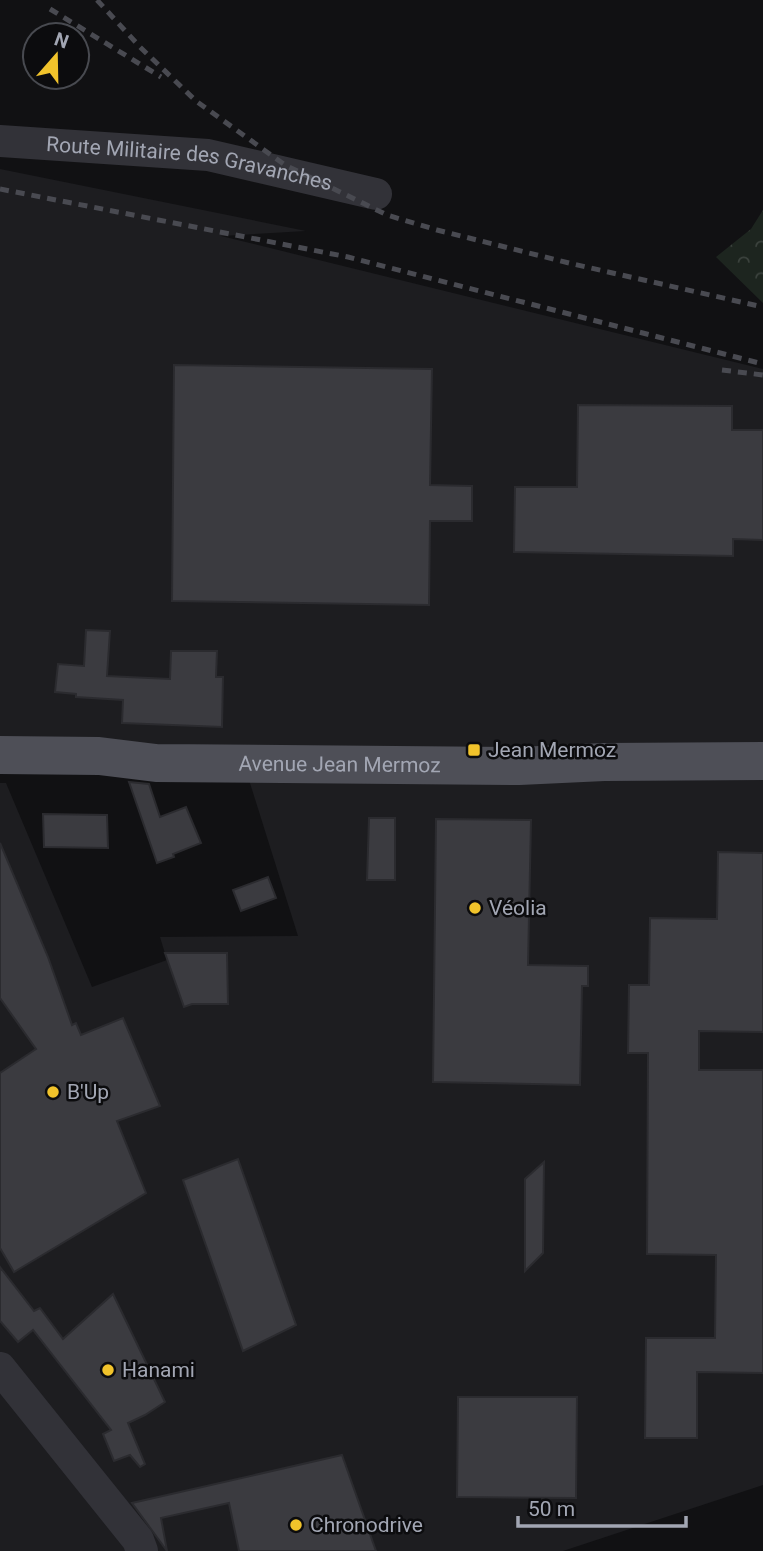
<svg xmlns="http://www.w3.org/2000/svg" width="763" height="1551" viewBox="0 0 763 1551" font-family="Roboto,sans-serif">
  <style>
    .built { fill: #1d1d20 }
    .forest { fill: url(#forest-crowns) }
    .building { fill: #3b3b40; stroke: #2b2b2f; stroke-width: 2 }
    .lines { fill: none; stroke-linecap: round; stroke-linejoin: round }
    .minor { stroke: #323238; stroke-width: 32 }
    .major { stroke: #4e4f57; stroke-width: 38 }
    .rail { stroke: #494a51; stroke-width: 5; stroke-dasharray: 9 7; stroke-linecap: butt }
    .poi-dot { fill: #f1c32b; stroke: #0c0c0e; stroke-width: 2.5 }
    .labels { text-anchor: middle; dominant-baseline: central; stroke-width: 5; stroke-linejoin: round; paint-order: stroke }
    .street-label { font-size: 21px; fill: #a2a6b3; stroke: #0c0c0e }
    .poi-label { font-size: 21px; fill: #a2a6b3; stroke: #0c0c0e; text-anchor: start }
  </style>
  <defs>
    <pattern id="forest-crowns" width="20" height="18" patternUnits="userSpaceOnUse" patternTransform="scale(1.75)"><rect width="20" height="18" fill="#1d251f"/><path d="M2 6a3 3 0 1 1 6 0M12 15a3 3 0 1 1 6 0" fill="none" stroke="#3b423d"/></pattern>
  </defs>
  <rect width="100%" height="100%" fill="#111113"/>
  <path class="built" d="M0 169 306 231 221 236 763 369V1485L563 1551H0V783H6L92 987 167 960 160 937 298 936 244 764 0 760Z"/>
  <path class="forest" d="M763 210V303L716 257 751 229Z"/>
  <g class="building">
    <path d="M174 365 432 369 430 485 472 486V521H430L429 605 172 601Z"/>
    <path d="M578 405 732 406V430H763V540L733 539V556L514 552 515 487H577Z"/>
    <path d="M86 630 110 631 107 676 170 679 171 651H217L216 677H223L222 727 122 723 123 700 76 697V694L55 692 58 664 84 666Z"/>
    <path d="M129 782 149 784 160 817 186 807 201 843 173 854 174 857 157 863Z"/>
    <path d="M43 814 107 815 108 848 44 847Z"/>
    <path d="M369 818H395V880H367Z"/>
    <path d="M436 819 531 820 528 965 588 966V986H582L580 1085 433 1082Z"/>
    <path d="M0 843 48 957 72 1025 76 1023 81 1035 123 1018 160 1106 117 1121 146 1193 14 1272 0 1248V1073L36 1049 0 998Z"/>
    <path d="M718 852 763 853V1032L699 1031V1070H763V1373L697 1372V1438H645L646 1338H715L716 1255 647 1254 648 1053H628L629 985H649L650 918 717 919Z"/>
    <path d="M268 877 276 898 241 911 233 890Z"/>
    <path d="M165 953H227L228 1004H192L184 1007Z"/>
    <path d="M238 1159 296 1325 243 1351 183 1180Z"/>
    <path d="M544 1162 543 1253 525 1271V1179Z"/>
    <path d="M0 1267 34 1311 40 1308 63 1339 113 1294 165 1402 145 1415 128 1423 145 1464 140 1467 130 1455 114 1461 103 1434 111 1430 33 1330 18 1342 0 1321Z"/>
    <path d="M458 1397H577L576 1498 457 1497Z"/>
    <path d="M342 1455 376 1551H239L229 1503 161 1518 167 1551 132 1503Z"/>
  </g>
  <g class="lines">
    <g class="minor">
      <path id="s1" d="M0 141 208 155 376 194"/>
      <path d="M0 1368 138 1540 142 1551"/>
    </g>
    <path class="major" id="s2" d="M0 755 99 756 156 763 519 766 604 762 763 761"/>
    <g class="rail">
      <path d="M97 0 140 47 196 101 285 165 387 215 437 230 573 264 763 307"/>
      <path d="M50 9 161 77"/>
      <path d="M0 189 348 257 763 364"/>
      <path d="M722 370 763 375"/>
    </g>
  </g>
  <g class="poi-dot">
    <rect x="467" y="743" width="14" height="14" rx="3.5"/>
    <circle cx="475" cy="908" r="7"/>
    <circle cx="53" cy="1092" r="7"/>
    <circle cx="108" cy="1370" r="7"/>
    <circle cx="296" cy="1525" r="7"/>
  </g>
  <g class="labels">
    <g class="street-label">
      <text stroke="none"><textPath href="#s1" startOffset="191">Route Militaire des Gravanches</textPath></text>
      <text stroke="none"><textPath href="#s2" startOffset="340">Avenue Jean Mermoz</textPath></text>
    </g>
    <g class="poi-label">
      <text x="488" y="750">Jean Mermoz</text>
      <text x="489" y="908">Véolia</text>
      <text x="67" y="1092">B'Up</text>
      <text x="122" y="1370">Hanami</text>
      <text x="310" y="1525">Chronodrive</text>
    </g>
  </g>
  <g transform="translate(56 56) rotate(20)"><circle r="33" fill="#0c0c0e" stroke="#484a50" stroke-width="2"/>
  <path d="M0-5L12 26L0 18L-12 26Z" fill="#f1c32b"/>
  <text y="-10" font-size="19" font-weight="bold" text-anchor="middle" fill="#a2a6b3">N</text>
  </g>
  <path d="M518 1516v10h168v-10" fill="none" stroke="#a2a6b3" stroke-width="3.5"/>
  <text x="528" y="1516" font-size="21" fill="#a2a6b3" stroke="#0c0c0e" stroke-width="5" paint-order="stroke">50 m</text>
</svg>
